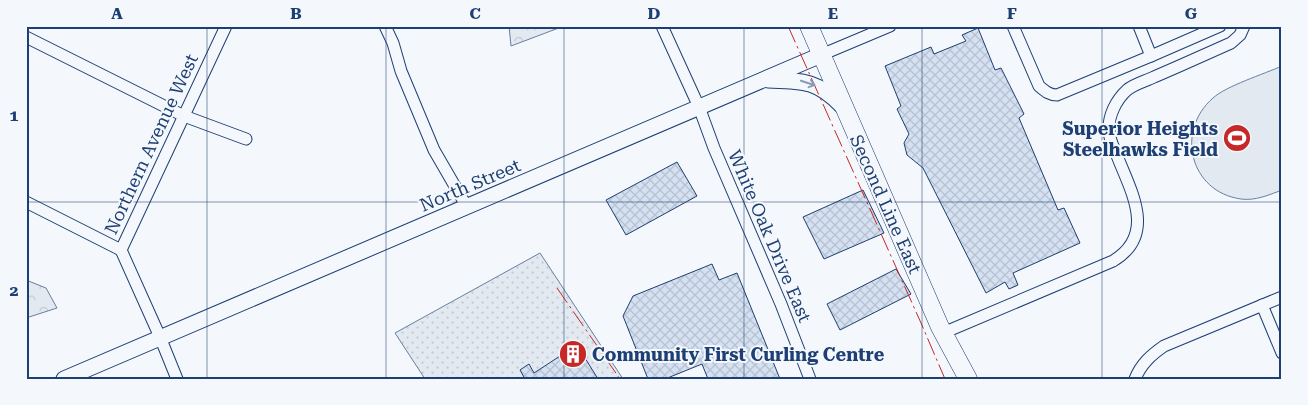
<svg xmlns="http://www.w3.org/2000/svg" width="1308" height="405" viewBox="0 0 1308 405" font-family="'Roboto Serif',serif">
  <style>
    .forest { fill: url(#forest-crowns); stroke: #687fa3 }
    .park { fill: url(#park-dots); stroke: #687fa3 }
    .pitch { fill: #e3e9f0; stroke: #687fa3 }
    .building { fill: url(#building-cross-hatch); stroke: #1d3f73 }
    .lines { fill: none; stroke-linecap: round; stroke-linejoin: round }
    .minor-casing { stroke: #1d3f73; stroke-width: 13 }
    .major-casing { stroke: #1d3f73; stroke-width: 17 }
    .highway-casing { stroke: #1d3f73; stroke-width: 19 }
    .minor { stroke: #f4f7fb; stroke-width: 11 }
    .major { stroke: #f4f7fb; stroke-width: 15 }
    .highway { stroke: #f4f7fb; stroke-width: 18 }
    .power { stroke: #c62828; stroke-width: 1; stroke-dasharray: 18 4 2.5 4; stroke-linecap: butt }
    .oneway { stroke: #889bb7 }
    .grid { fill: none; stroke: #1d3f73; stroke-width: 1; stroke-opacity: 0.55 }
    .labels { text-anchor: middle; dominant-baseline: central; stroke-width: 4; stroke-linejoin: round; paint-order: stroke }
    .poi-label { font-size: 18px; font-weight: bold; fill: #1d3f73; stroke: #f4f7fb; text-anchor: end }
    .street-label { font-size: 18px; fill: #1d3f73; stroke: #f4f7fb }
    .neatline { fill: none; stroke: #1d3f73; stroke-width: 2 }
    .grid-label { font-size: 16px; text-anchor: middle; font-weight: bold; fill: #1d3f73 }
  </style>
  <defs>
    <pattern id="forest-crowns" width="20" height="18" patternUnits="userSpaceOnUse" patternTransform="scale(1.25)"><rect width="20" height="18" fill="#e3e9f0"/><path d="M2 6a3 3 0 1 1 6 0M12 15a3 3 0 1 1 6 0" fill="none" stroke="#c2c9d1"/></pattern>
    <pattern id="park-dots" width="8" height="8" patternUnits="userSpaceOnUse" patternTransform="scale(1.25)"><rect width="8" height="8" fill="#e3e9f0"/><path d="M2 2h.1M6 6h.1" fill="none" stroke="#c2c9d1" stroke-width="1.8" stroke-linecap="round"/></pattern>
    <pattern id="building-cross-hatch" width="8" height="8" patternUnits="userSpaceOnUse" patternTransform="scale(1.25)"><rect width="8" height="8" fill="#d5e0f0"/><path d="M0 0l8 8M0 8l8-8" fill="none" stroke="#b6c1d1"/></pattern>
  </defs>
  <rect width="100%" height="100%" fill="#f4f7fb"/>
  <g class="forest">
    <path d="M509 26H564L511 46Z"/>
    <path d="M26 280 46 288 57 308 26 318Z"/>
  </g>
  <path class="park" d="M540 253 623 379H425L395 333Z"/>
  <path class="pitch" d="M1282 66V190C1269 195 1255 201 1241 199 1190 192 1175 131 1213 98 1226 86 1264 74 1282 66Z"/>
  <g class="building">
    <path d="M978 28 995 70 1001 68 1024 114 1019 118 1058 210 1064 208 1080 243 1013 273 1018 285 1009 289 1005 282 986 293 923 168 907 155 904 143 909 134 897 109 901 106 885 66 931 47 934 54 966 41 962 35Z"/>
    <path d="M677 162 697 196 626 235 606 200Z"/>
    <path d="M863 190 884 233 824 259 803 217Z"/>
    <path d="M712 264 719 280 737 273 780 379H708L702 364 665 379H648L623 316 633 296Z"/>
    <path d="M896 269 911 294 840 330 827 304Z"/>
    <path d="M577 345 598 379H525L520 370 529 364 534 373Z"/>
  </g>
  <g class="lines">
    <defs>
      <g id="minor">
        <path d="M385 26 393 43 401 71 434 150 467 207"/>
        <path d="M662 26 699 107 714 148 781 304 810 379"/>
        <path d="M1013 26 1039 86C1045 91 1049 95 1057 95L1151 56 1139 26"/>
        <path d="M26 37 184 116 246 139"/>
        <path d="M821 55 890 26"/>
        <path d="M1151 56 1220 26"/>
        <path d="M26 202 121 250"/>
        <path d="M121 250 226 26"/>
        <path d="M121 250 160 337 177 379"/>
        <path d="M1262 305 1282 353"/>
        <path d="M943 333 1113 261C1158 234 1130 190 1116 153 1113 146 1109 138 1109 131 1108 116 1116 100 1127 90 1134 84 1146 81 1154 77 1180 66 1206 54 1231 43L1240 35 1244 26"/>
        <path d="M1135 379C1141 364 1151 355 1164 346L1282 297"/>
      </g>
      <g id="major">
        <path d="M768 80C803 81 817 80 842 106"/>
        <path d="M64 379 821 55"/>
      </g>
      <path id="highway" d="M809 26 940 327 968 379"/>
    </defs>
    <use href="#minor" class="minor-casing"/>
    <use href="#major" class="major-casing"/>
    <use href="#highway" class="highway-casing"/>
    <use href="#minor" class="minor"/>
    <use href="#major" class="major"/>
    <use href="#highway" class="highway"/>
    <g class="power">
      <path d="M788 26 921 323 945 379"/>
      <path d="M557 288 620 379"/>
    </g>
  </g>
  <defs><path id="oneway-shaft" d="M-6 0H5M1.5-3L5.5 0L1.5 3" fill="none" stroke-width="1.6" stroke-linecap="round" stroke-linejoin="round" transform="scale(1.25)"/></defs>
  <use class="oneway" href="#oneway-shaft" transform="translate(808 83) rotate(18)"/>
  <path class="grid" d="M207 26V379M386 26V379M564 26V379M744 26V379M922 26V379M1102 26V379M26 202H1282"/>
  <defs>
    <symbol id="stadium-disc" viewBox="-11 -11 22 22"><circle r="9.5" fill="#c62828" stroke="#f4f7fb"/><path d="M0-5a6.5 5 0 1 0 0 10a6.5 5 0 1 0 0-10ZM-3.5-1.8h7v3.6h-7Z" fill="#fff"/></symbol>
    <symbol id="building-disc" viewBox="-11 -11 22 22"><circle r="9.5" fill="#c62828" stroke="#f4f7fb"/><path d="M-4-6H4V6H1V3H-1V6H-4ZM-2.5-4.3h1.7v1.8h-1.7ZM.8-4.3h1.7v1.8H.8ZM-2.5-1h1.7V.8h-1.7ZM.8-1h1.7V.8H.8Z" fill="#fff"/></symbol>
  </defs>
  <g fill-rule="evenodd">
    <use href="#stadium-disc" x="1221" y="122" width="32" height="32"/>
    <use href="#building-disc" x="557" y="338" width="32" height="32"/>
  </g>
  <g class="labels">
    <g class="poi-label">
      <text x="1218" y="128">Superior Heights<tspan x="1218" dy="21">Steelhawks Field</tspan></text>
      <text x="592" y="354" text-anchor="start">Community First Curling Centre</text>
    </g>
    <g class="street-label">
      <text transform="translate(151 144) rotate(-65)">Northern Avenue West</text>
      <text transform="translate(470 185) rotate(-23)">North Street</text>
      <text transform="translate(886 204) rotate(66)">Second Line East</text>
      <text transform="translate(770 236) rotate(67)">White Oak Drive East</text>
    </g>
  </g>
  <rect width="1308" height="405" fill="none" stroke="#f4f7fb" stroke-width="55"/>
  <rect x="28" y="28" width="1252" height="350" class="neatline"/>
  <g class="grid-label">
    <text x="117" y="19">A</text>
    <text x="296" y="19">B</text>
    <text x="475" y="19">C</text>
    <text x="654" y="19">D</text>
    <text x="833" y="19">E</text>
    <text x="1012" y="19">F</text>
    <text x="1191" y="19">G</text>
    <text x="14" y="121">1</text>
    <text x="14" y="296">2</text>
  </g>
</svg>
